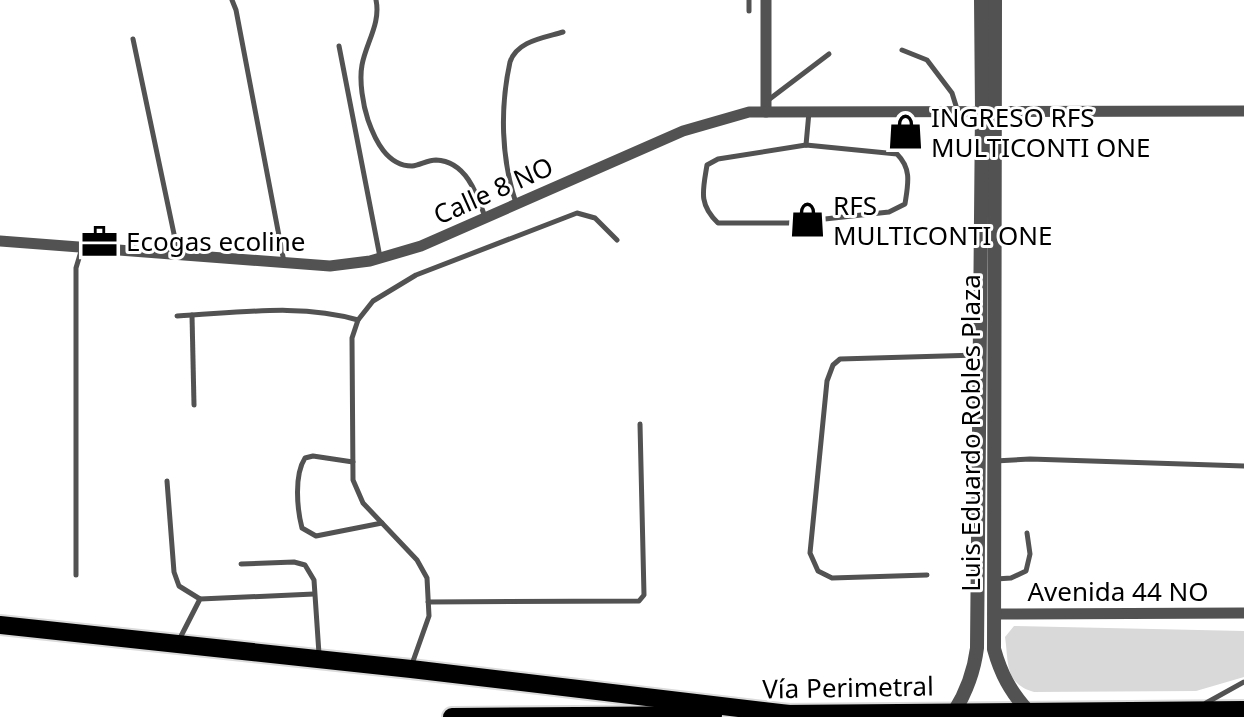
<svg xmlns="http://www.w3.org/2000/svg" width="1244" height="717" viewBox="0 0 1244 717" font-family="'Noto Sans',sans-serif">
  <style>
    .green { fill: #d9d9d9 }
    .lines { fill: none; stroke-linecap: round; stroke-linejoin: round }
    .trunk-casing { stroke: #dbdbdb; stroke-width: 22 }
    .service { stroke: #525252; stroke-width: 5 }
    .minor { stroke: #525252; stroke-width: 11 }
    .tertiary { stroke: #525252; stroke-width: 14 }
    .trunk { stroke: #000; stroke-width: 18 }
    .labels { text-anchor: middle; dominant-baseline: central; stroke-width: 6; stroke-linejoin: round; paint-order: stroke }
    .poi-label { font-size: 26px; fill: #000; stroke: #fff; text-anchor: start }
    .street-label { font-size: 26px; fill: #000; stroke: #fff }
  </style>
  <rect width="100%" height="100%" fill="#fff"/>
  <path class="green" d="M1014 626 1244 631V677L1196 691 1034 692C1004 683 1009 663 1005 637Z"/>
  <g class="lines">
    <defs>
      <g id="trunk">
        <path d="M0 625 411 669 789 714"/>
        <path d="M779 714 1244 710"/>
        <path d="M452 717 713 715"/>
      </g>
    </defs>
    <use href="#trunk" class="trunk-casing"/>
    <g class="service">
      <path d="M232 0 236 10 284 262"/>
      <path d="M376 0C381 23 366 43 362 65 359 81 363 105 368 120 375 140 387 166 412 166 420 165 428 160 436 160 466 161 477 194 485 217"/>
      <path d="M749 11V0"/>
      <path d="M133 39 178 253"/>
      <path d="M339 46 380 257"/>
      <path d="M902 50 927 60 952 93 957 109"/>
      <path d="M767 101 829 54"/>
      <path d="M806 145 897 154C912 169 908 184 905 204L889 212 788 223H718C698 204 703 190 707 165L718 159Z"/>
      <path d="M806 145 809 112"/>
      <path d="M516 203C501 158 500 108 510 62 517 41 543 38 563 32"/>
      <path d="M192 315 194 405"/>
      <path d="M177 316C237 313 301 303 358 320"/>
      <path d="M995 461 1030 459 1244 466"/>
      <path d="M353 462 313 456 305 458C294 475 297 509 302 528L316 536 382 523"/>
      <path d="M167 481 174 572 179 586 200 599"/>
      <path d="M241 564 294 562 305 565 314 580 319 654"/>
      <path d="M76 575V268L82 248"/>
      <path d="M927 575 832 578 818 571 810 553 827 381 833 365 840 359 978 355"/>
      <path d="M996 579 1011 578 1026 571 1030 554 1027 533"/>
      <path d="M428 602 639 601 644 595 640 424"/>
      <path d="M178 642 200 599 314 594"/>
      <path d="M412 664 429 616 427 578 417 560 363 503 353 480 352 338 358 320 373 301 416 275 577 213 595 218 617 240"/>
      <path d="M1206 703 1244 682"/>
    </g>
    <g class="minor">
      <path d="M766 112V0"/>
      <path d="M0 241 330 266 370 261 421 246 683 131 749 112 1244 111"/>
      <path d="M993 614 1244 613"/>
    </g>
    <g class="tertiary">
      <path d="M995 0 994 649C1001 674 1010 691 1028 711"/>
      <path d="M954 712C967 691 974 672 977 648L982 110 981 0"/>
    </g>
    <use href="#trunk" class="trunk"/>
  </g>
  <defs>
    <symbol id="shop-bare" viewBox="-9 -9 18 18"><path d="M-5-2.5h2.3a2.7 3.5 0 0 1 5.4 0H5L5.5 6h-11ZM-1.5-2.5h3a1.5 2.3 0 0 0-3 0Z" fill="#000" stroke="#fff" stroke-width="2.5" paint-order="stroke"/></symbol>
    <symbol id="office-bare" viewBox="-9 -9 18 18"><path d="M-6-3h4V-5.5h4V-3h4V5H-6ZM-1-4.5V-3h2v-1.5ZM-6 0V1H6V0Z" fill="#000" stroke="#fff" stroke-width="2.5" paint-order="stroke"/></symbol>
  </defs>
  <g fill-rule="evenodd">
    <use href="#shop-bare" x="880" y="106" width="51" height="51"/>
    <use href="#shop-bare" x="782" y="194" width="51" height="51"/>
    <use href="#office-bare" x="74" y="216" width="51" height="51"/>
  </g>
  <g class="labels">
    <g class="poi-label">
      <text x="931" y="117">INGRESO RFS<tspan x="931" dy="30">MULTICONTI ONE</tspan></text>
      <text x="833" y="205">RFS<tspan x="833" dy="30">MULTICONTI ONE</tspan></text>
      <text x="126" y="241">Ecogas ecoline</text>
    </g>
    <g class="street-label">
      <text transform="translate(493 190) rotate(-24)">Calle 8 NO</text>
      <text transform="translate(970 433) rotate(-90)">Luis Eduardo Robles Plaza</text>
      <text x="1118" y="591">Avenida 44 NO</text>
      <text transform="translate(848 687) rotate(-1)">Vía Perimetral</text>
    </g>
  </g>
</svg>
